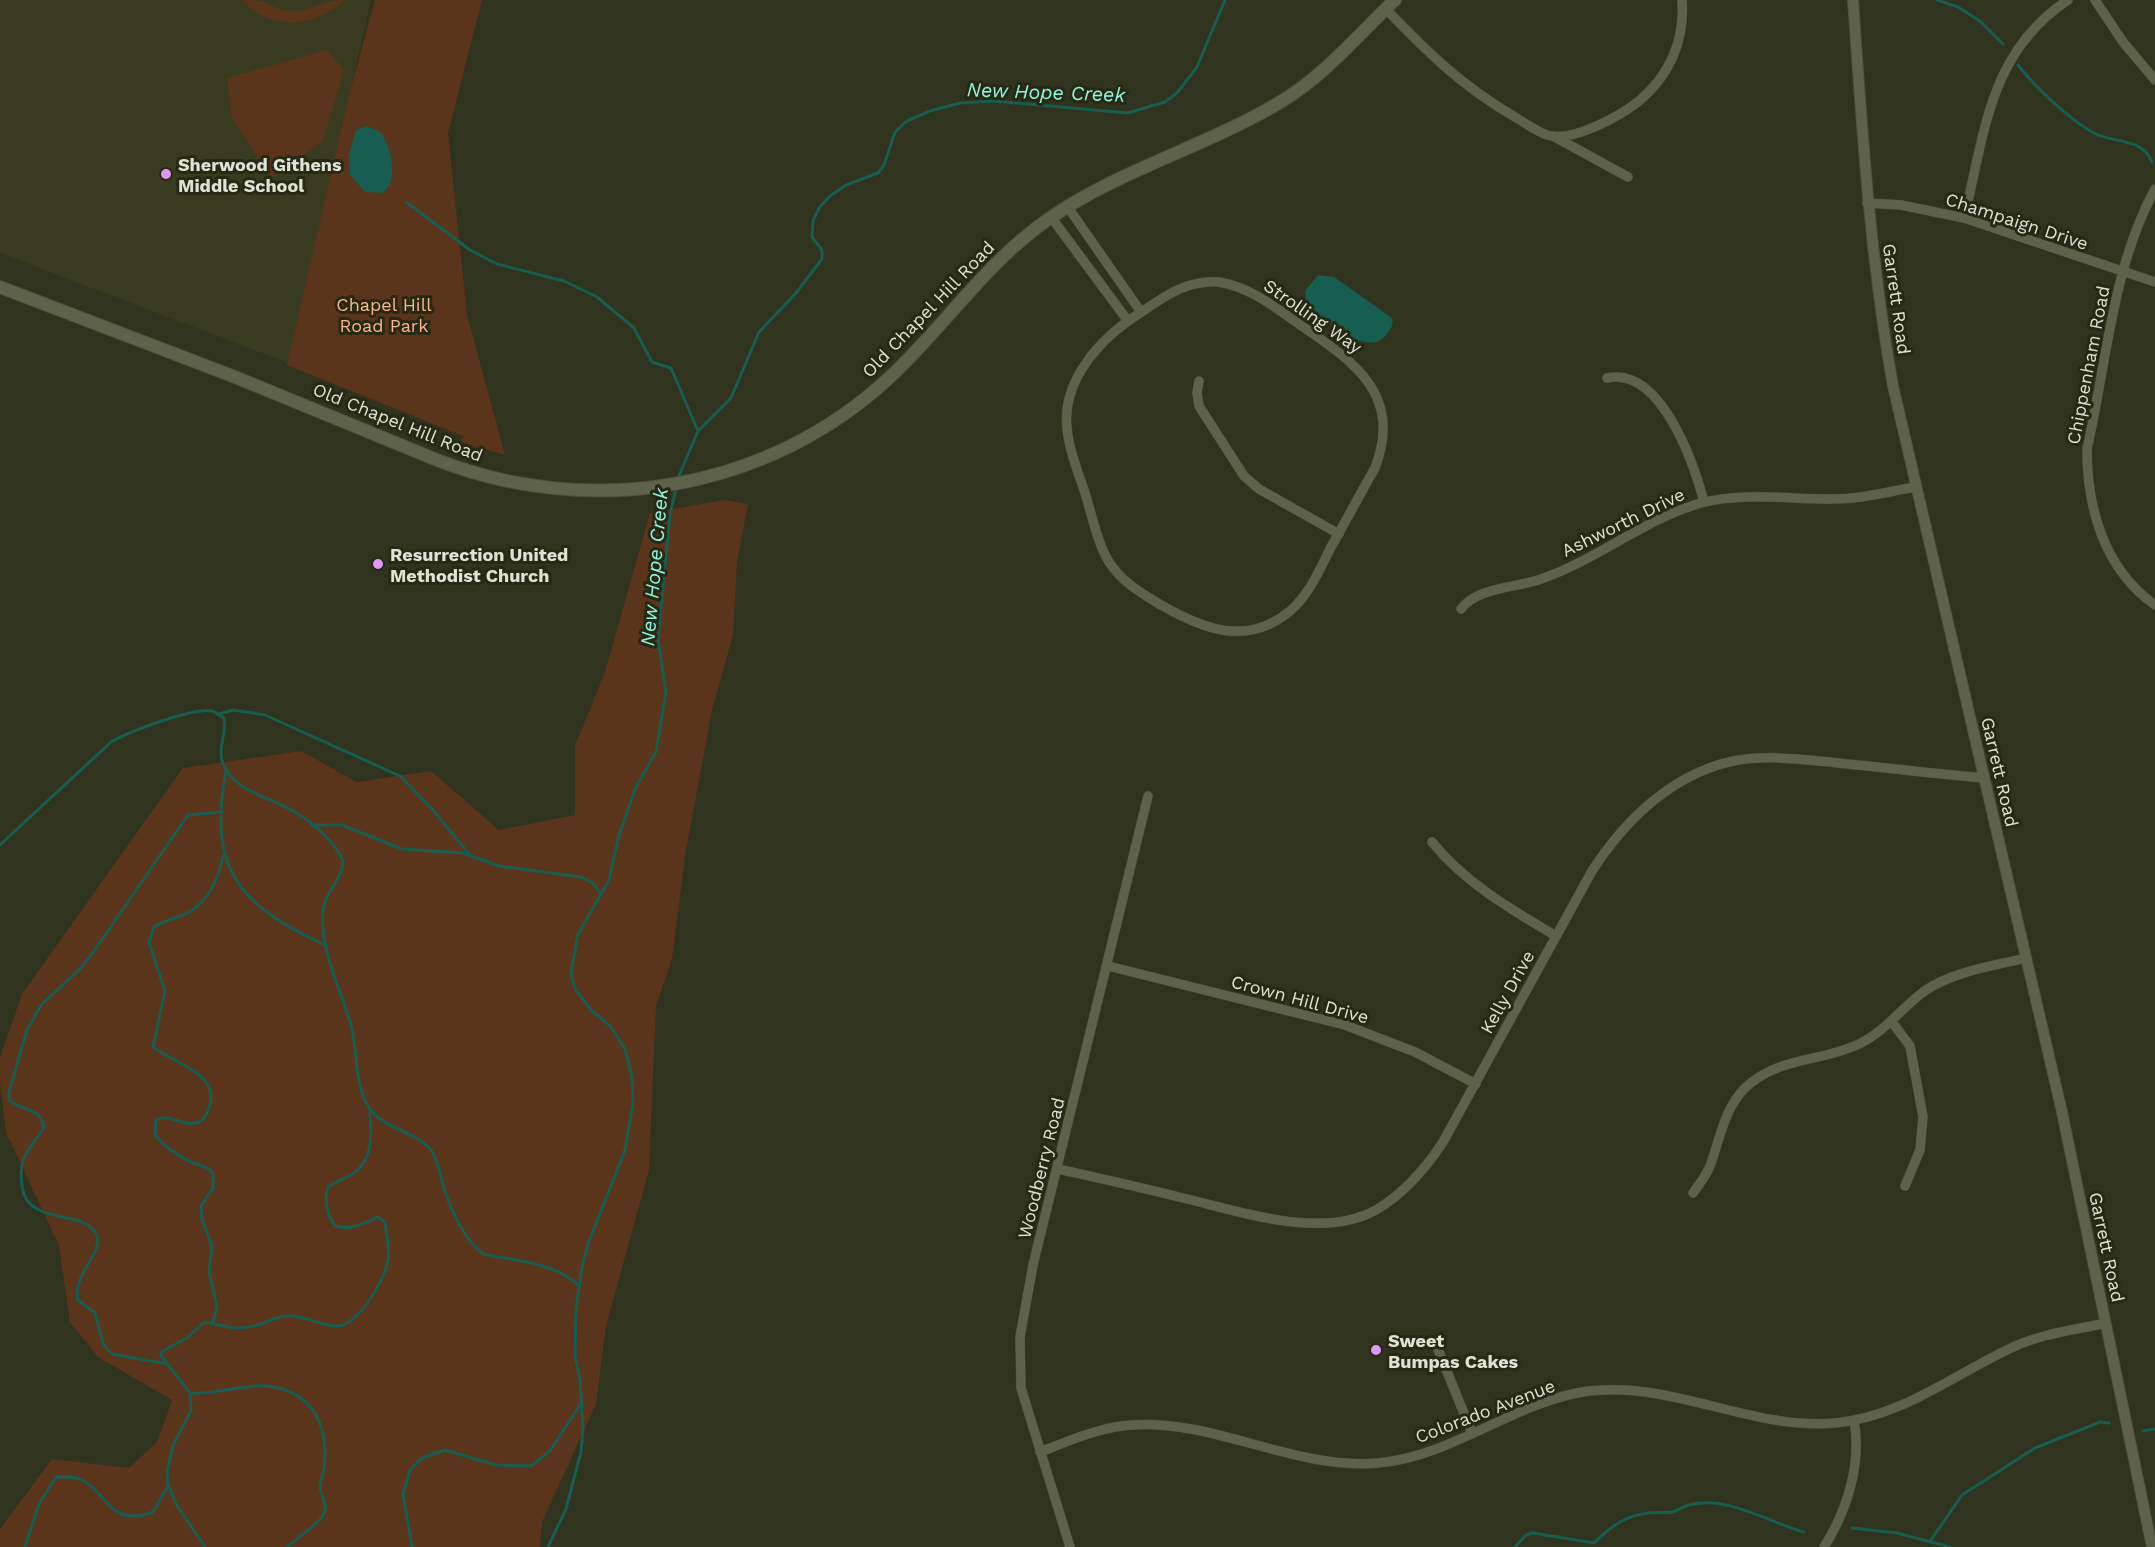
<svg xmlns="http://www.w3.org/2000/svg" width="2155" height="1547" viewBox="0 0 2155 1547" font-family="'Work Sans',sans-serif">
  <style>
    .built { fill: #383b1f }
    .green { fill: #5b341c }
    .water { fill: #175d50 }
    .lines { fill: none; stroke-linecap: round; stroke-linejoin: round }
    .stream { stroke: #175d50; stroke-width: 3 }
    .minor-casing { stroke: #4c4f3c; stroke-width: 10 }
    .tertiary-casing { stroke: #4c4f3c; stroke-width: 12 }
    .secondary-casing { stroke: #4c4f3c; stroke-width: 14 }
    .minor { stroke: #5f624b; stroke-width: 9 }
    .tertiary { stroke: #5f624b; stroke-width: 10 }
    .secondary { stroke: #5f624b; stroke-width: 12 }
    .poi-dot { fill: #dc99f5; stroke: #272914; stroke-width: 2 }
    .labels { text-anchor: middle; dominant-baseline: central; stroke-width: 6; stroke-linejoin: round; paint-order: stroke }
    .poi-label { font-size: 18px; font-weight: bold; fill: #dfe2d4; stroke: #272914; text-anchor: start }
    .street-label { font-size: 18px; fill: #dfe2d4; stroke: #272914 }
    .park-label { font-size: 18px; fill: #fdb58b; stroke: #272914 }
    .water-label { font-size: 20px; font-style: italic; fill: #90f5df; stroke: #272914 }
  </style>
  <rect width="100%" height="100%" fill="#30331e"/>
  <path class="built" d="M0 0H371L288 363 0 253Z"/>
  <g class="green">
    <path d="M242 0C247 0 256 0 261 1 272 5 280 11 293 11 312 11 322 0 344 0 315 29 269 31 242 0Z"/>
    <path d="M375 0H482L448 133 467 315 505 455 460 442 463 436 287 365 349 95Z"/>
    <path d="M327 50 344 70 323 141 272 177 232 118 227 78Z"/>
    <path d="M724 500 748 504 737 562 733 635 712 710 685 856 672 959 656 1006 649 1170 606 1326 596 1404 542 1522 540 1547H0V1529L52 1459 129 1468 157 1442 172 1400 98 1357 70 1322 59 1246 6 1132 0 1083V1057L22 994 183 768 301 751 357 782 431 771 499 830 575 815V746L605 672 650 513Z"/>
  </g>
  <g class="water">
    <path d="M366 126 379 131C392 144 399 183 382 193L365 192 350 175 349 154 356 130Z"/>
    <path d="M1318 275 1334 277 1392 318C1394 325 1391 329 1386 335 1369 359 1324 320 1307 306L1305 291Z"/>
  </g>
  <g class="lines">
    <g class="stream">
      <path d="M1937 0 1958 7 1981 22 2003 44"/>
      <path d="M2018 65C2034 86 2071 121 2094 133 2115 144 2142 137 2152 162"/>
      <path d="M406 202 470 250 497 264 564 281 597 297 634 328 652 362 671 368 698 431"/>
      <path d="M678 478 698 431 731 398 759 332 796 293 822 259V250L812 237 813 221 819 208 830 196 846 185 878 173 884 165 895 132 907 121 930 111 960 103 994 101 1128 113 1165 102 1177 93 1197 67 1225 0"/>
      <path d="M219 714 233 710 265 715 400 776 433 810 470 855"/>
      <path d="M226 771C207 870 240 906 327 946"/>
      <path d="M311 825H342L402 849 463 853 499 866 581 877 593 883 601 894"/>
      <path d="M0 845 111 742C128 732 194 707 212 711 216 712 220 716 224 718 227 735 217 748 223 764 234 792 271 797 295 812 313 823 335 841 343 861 343 879 325 891 323 910 319 949 341 989 351 1025 358 1050 354 1087 370 1109 385 1130 420 1132 433 1153 439 1164 440 1176 444 1188 451 1211 464 1239 483 1254 515 1261 555 1262 579 1286"/>
      <path d="M213 1322 217 1307 209 1271 212 1246 202 1219 201 1206 213 1188V1173C207 1166 199 1165 191 1162 177 1155 164 1147 155 1135L156 1120C170 1112 187 1130 202 1121 233 1077 178 1066 153 1047L165 991 149 942 154 927C165 920 178 918 189 912 209 901 219 877 223 856"/>
      <path d="M167 1364 112 1354 104 1346 95 1313 78 1300C72 1275 103 1253 97 1236 86 1207 27 1228 22 1186 21 1177 20 1168 24 1159 28 1148 37 1138 44 1128 41 1106 22 1112 9 1100V1092L27 1030 41 1005 81 968 94 951 188 815 222 812"/>
      <path d="M190 1393C222 1396 252 1378 285 1390 320 1402 328 1436 324 1469 323 1475 320 1481 320 1487 321 1499 330 1505 322 1517 317 1524 294 1541 287 1547"/>
      <path d="M2143 1431 2155 1429"/>
      <path d="M1852 1528 1897 1533 1950 1547"/>
      <path d="M1931 1540 1962 1495 2035 1448 2100 1422 2109 1423"/>
      <path d="M25 1547 39 1504 56 1477C64 1477 72 1476 80 1479 109 1492 107 1528 153 1512L168 1486"/>
      <path d="M205 1547 176 1504 168 1484 167 1471 173 1445 191 1411 190 1393 161 1356V1352L187 1338 204 1322C226 1325 232 1332 258 1325 269 1322 276 1316 288 1316 305 1315 320 1326 338 1326 359 1324 386 1279 388 1259 390 1247 386 1234 385 1222L378 1217C365 1223 350 1231 335 1226 327 1216 324 1199 328 1187 335 1181 346 1179 354 1173 374 1159 371 1132 370 1111"/>
      <path d="M412 1547 403 1494 410 1470 422 1458 445 1450 496 1465 531 1466 550 1451 580 1405"/>
      <path d="M548 1547 566 1509 581 1452 583 1429 580 1380 575 1355 576 1309 582 1267 588 1244 625 1150 633 1104 632 1077 625 1049 610 1026 592 1011 575 989 571 973 578 934 609 880 619 835 636 787 656 752 666 692 658 639 670 515 676 488"/>
      <path d="M1515 1547 1526 1535 1533 1533 1594 1543C1610 1527 1626 1515 1649 1513 1657 1512 1665 1513 1672 1512 1678 1511 1683 1506 1689 1505 1727 1495 1768 1522 1804 1532"/>
    </g>
    <defs>
      <g id="minor">
        <path d="M2095 0 2123 42 2155 80"/>
        <path d="M1386 9C1427 52 1463 87 1515 117 1525 123 1536 131 1547 135 1572 143 1620 116 1639 101 1670 75 1685 40 1682 0"/>
        <path d="M1553 136 1628 177"/>
        <path d="M2155 189C2112 268 2107 362 2087 449 2087 508 2104 569 2155 605"/>
        <path d="M1867 203 1901 205 1964 218 2155 282"/>
        <path d="M1067 206 1141 312"/>
        <path d="M1051 217 1128 321"/>
        <path d="M1964 218C1985 133 1989 52 2068 0"/>
        <path d="M1219 282C1249 287 1272 305 1296 322 1351 360 1404 392 1375 468 1360 494 1346 521 1331 547 1320 569 1309 595 1290 611 1247 647 1203 629 1161 605 1141 593 1122 582 1109 562 1097 542 1092 515 1085 493 1078 472 1069 450 1067 428 1062 380 1100 339 1137 315 1164 297 1185 280 1219 282Z"/>
        <path d="M1607 378C1661 366 1694 464 1704 502"/>
        <path d="M1199 381 1197 393 1199 406 1244 476 1259 489 1339 534"/>
        <path d="M1461 609C1477 587 1516 588 1541 579 1597 560 1644 519 1701 503 1743 492 1787 499 1829 499 1858 500 1886 492 1915 487"/>
        <path d="M1432 842C1465 883 1512 910 1556 936"/>
        <path d="M1108 966 1345 1025 1415 1052 1476 1084"/>
        <path d="M1892 1022 1910 1046 1923 1117 1920 1150 1905 1186"/>
        <path d="M1058 1169C1098 1178 1139 1187 1179 1197 1236 1210 1320 1241 1376 1210 1403 1194 1426 1168 1443 1142L1592 871C1625 820 1672 774 1733 761 1767 754 1805 760 1839 763 1887 768 1936 774 1985 778"/>
        <path d="M1693 1193C1699 1185 1706 1176 1710 1166 1720 1139 1724 1109 1745 1088 1777 1057 1821 1062 1859 1044 1886 1031 1902 1007 1926 990 1955 971 1993 966 2026 958"/>
        <path d="M1437 1347 1472 1433"/>
        <path d="M1040 1452C1069 1441 1100 1427 1131 1425 1215 1419 1293 1470 1378 1463 1449 1457 1508 1407 1577 1393 1667 1376 1747 1431 1836 1423 1900 1417 1952 1376 2009 1349 2039 1334 2074 1330 2106 1323"/>
        <path d="M1070 1547 1021 1388 1020 1337 1033 1265 1148 796"/>
        <path d="M1824 1547C1847 1511 1862 1463 1854 1421"/>
      </g>
      <path id="tertiary" d="M1853 0C1862 129 1870 258 1893 386L2062 1112 2152 1547"/>
      <path id="secondary" d="M0 287 235 377 437 460C591 520 768 491 890 377 945 326 987 261 1050 218 1121 169 1208 146 1282 101 1325 75 1359 34 1395 0"/>
    </defs>
    <use href="#minor" class="minor-casing"/>
    <use href="#tertiary" class="tertiary-casing"/>
    <use href="#secondary" class="secondary-casing"/>
    <use href="#minor" class="minor"/>
    <use href="#tertiary" class="tertiary"/>
    <use href="#secondary" class="secondary"/>
  </g>
  <g class="poi-dot">
    <circle cx="166" cy="174" r="6"/>
    <circle cx="378" cy="564" r="6"/>
    <circle cx="1376" cy="1350" r="6"/>
  </g>
  <g class="labels">
    <g class="poi-label">
      <text x="178" y="164">Sherwood Githens<tspan x="178" dy="21">Middle School</tspan></text>
      <text x="390" y="554">Resurrection United<tspan x="390" dy="21">Methodist Church</tspan></text>
      <text x="1388" y="1340">Sweet<tspan x="1388" dy="21">Bumpas Cakes</tspan></text>
    </g>
    <g class="street-label">
      <text transform="translate(2017 221) rotate(18)">Champaign Drive</text>
      <text transform="translate(1897 299) rotate(82)">Garrett Road</text>
      <text transform="translate(928 309) rotate(-46)">Old Chapel Hill Road</text>
      <text transform="translate(1313 316) rotate(35)">Strolling Way</text>
      <text transform="translate(2088 365) rotate(-79)">Chippenham Road</text>
      <text transform="translate(398 422) rotate(22)">Old Chapel Hill Road</text>
      <text transform="translate(1623 522) rotate(-26)">Ashworth Drive</text>
      <text transform="translate(2000 772) rotate(77)">Garrett Road</text>
      <text transform="translate(1507 992) rotate(-61)">Kelly Drive</text>
      <text transform="translate(1300 999) rotate(15)">Crown Hill Drive</text>
      <text transform="translate(1041 1168) rotate(-76)">Woodberry Road</text>
      <text transform="translate(2107 1247) rotate(78)">Garrett Road</text>
      <text transform="translate(1485 1411) rotate(-21)">Colorado Avenue</text>
    </g>
    <g class="park-label">
      <text x="384" y="304">Chapel Hill<tspan x="384" dy="21">Road Park</tspan></text>
    </g>
    <g class="water-label">
      <text transform="translate(1046 92) rotate(2)">New Hope Creek</text>
      <text transform="translate(654 567) rotate(-85)">New Hope Creek</text>
    </g>
  </g>
</svg>
